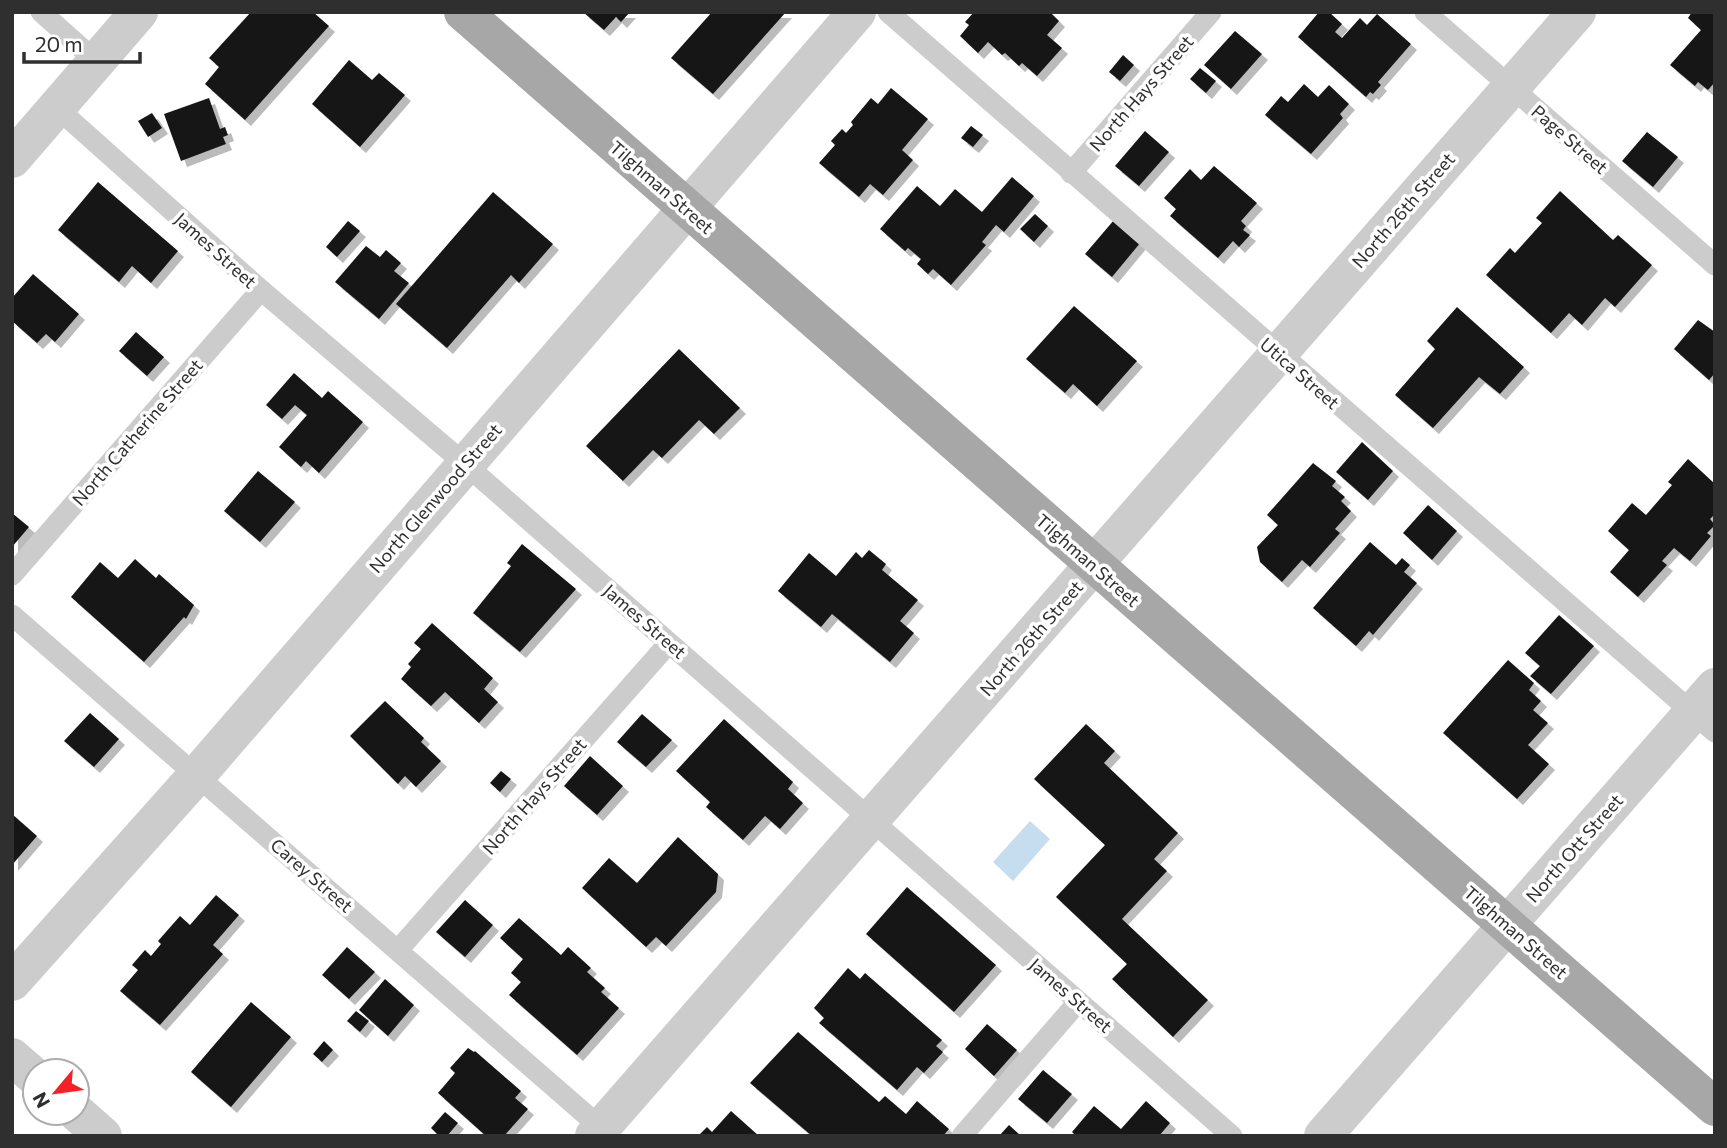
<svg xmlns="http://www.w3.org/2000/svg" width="1727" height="1148" viewBox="0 0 1727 1148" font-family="Commissioner,sans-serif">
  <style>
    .water { fill: #c5ddef }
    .building { fill: #161616; filter: url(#shadow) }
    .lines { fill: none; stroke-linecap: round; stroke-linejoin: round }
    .service { stroke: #ccc; stroke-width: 21 }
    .minor { stroke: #ccc; stroke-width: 38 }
    .tertiary { stroke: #ccc; stroke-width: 38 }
    .primary { stroke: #a7a7a7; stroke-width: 38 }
    .labels { text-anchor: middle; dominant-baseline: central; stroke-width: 7; stroke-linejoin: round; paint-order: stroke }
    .street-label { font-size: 18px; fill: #2f2f2f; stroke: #fff }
  </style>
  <defs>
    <filter id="shadow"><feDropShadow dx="6" dy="6" stdDeviation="0" flood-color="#0004"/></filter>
  </defs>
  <rect width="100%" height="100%" fill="#fff"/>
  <path class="water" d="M1030 821 1050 839 1013 881 993 862Z"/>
  <g class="building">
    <path d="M251 12H313L329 26 245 120 205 84 219 67 209 58Z"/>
    <path d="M583 12H630L621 22 616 17 604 30Z"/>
    <path d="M712 12H786L713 94 671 58Z"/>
    <path d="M974 12H1050L1059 21 1047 35 1062 48 1037 76 1022 63 1019 66 1005 53 1002 55 988 42 978 53 960 36 969 25 965 22Z"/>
    <path d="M1319 12H1329L1342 24 1335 32 1342 38 1360 18 1367 25 1377 14 1411 44 1378 82 1381 85 1373 94 1370 92 1366 97 1298 37Z"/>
    <path d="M1692 12H1715V82L1708 90 1698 82 1695 86 1670 65 1701 30 1688 18Z"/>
    <path d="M1235 31 1262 54 1231 89 1204 65Z"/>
    <path d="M1123 55 1134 65 1120 81 1109 72Z"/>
    <path d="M349 60 372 80 379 73 405 95 360 147 312 104Z"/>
    <path d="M1200 68 1216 81 1206 93 1190 79Z"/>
    <path d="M1304 84 1318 97 1329 85 1349 104 1340 114 1343 118 1311 154 1265 115 1281 96 1288 102Z"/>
    <path d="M891 88 928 119 902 150 913 160 883 195 870 184 859 197 819 163 835 145 831 141 842 129 846 133 853 125 851 122 871 98 878 104Z"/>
    <path d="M209 98 220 129 225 127 228 135 223 137 226 144 181 161 164 114Z"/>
    <path d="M152 113 162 128 148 137 138 121Z"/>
    <path d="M971 126 983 135 973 147 961 138Z"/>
    <path d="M1145 131 1169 152 1139 186 1115 166Z"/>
    <path d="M1647 132 1678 157 1653 187 1622 161Z"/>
    <path d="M1214 166 1257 203 1241 221 1246 226 1243 230 1250 235 1239 247 1233 241 1218 258 1170 216 1176 209 1164 198 1190 169 1201 180Z"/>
    <path d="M1012 177 1034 196 1004 232 996 225 982 242 986 245 951 285 933 269 928 274 917 264 921 259 908 248 905 251 880 229 917 186 940 206 955 189 982 212Z"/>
    <path d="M98 182 178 251 151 283 132 266 119 282 58 230Z"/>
    <path d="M1560 191 1613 240 1618 235 1652 265 1615 307 1605 298 1582 325 1569 313 1551 333 1486 275 1510 248 1515 253 1542 223 1536 218Z"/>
    <path d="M493 192 553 244 519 283 511 275 447 348 396 304Z"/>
    <path d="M1035 214 1048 226 1034 242 1020 229Z"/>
    <path d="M1114 220 1141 242 1112 277 1085 254Z"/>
    <path d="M348 221 360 231 337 257 326 247Z"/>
    <path d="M366 246 380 257 386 250 401 263 394 271 409 283 379 319 335 282Z"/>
    <path d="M33 274 79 314 55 342 46 334 37 343 12 321V298Z"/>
    <path d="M1074 306 1137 361 1097 406 1073 384 1065 393 1026 359Z"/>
    <path d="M1457 307 1524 367 1500 394 1479 377 1433 428 1395 395 1435 349 1427 341Z"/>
    <path d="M1698 320 1715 332V373L1709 380 1674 349Z"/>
    <path d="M136 332 164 357 147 376 119 351Z"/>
    <path d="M679 349 740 408 714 434 699 420 662 458 653 450 623 481 586 446Z"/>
    <path d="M294 373 322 398 328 391 363 422 319 473 306 461 301 467 279 447 307 415 295 405 282 419 266 405Z"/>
    <path d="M1362 442 1393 471 1368 500 1336 472Z"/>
    <path d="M1688 459 1715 484V514L1710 519 1715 525 1707 533 1711 536 1690 561 1674 548 1662 561 1667 565 1638 597 1610 572 1629 550 1608 531 1632 503 1646 515 1672 485 1668 482Z"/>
    <path d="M1313 463 1336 481 1332 486 1345 497 1341 501 1351 511 1335 529 1340 533 1310 567 1302 560 1282 582 1260 562 1257 547 1278 525 1267 515Z"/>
    <path d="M258 471 295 502 260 542 224 511Z"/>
    <path d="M1428 505 1457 531 1432 560 1403 533Z"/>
    <path d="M12 513 29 527 12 547Z"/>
    <path d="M1370 542 1396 565 1402 558 1410 565 1404 572 1417 583 1373 635 1369 631 1356 646 1313 608Z"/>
    <path d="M522 544 576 589 520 652 473 613 511 566 507 563Z"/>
    <path d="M869 550 886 564 882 570 918 600 900 621 914 633 890 662 832 614 821 627 778 591 809 553 836 576 856 552 862 558Z"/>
    <path d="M135 559 156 578 159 574 194 605 186 619 184 617 144 662 71 597 100 562 118 578Z"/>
    <path d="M1559 615 1594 646 1551 694 1530 676 1540 666 1525 653Z"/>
    <path d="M432 623 493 678 484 689 498 702 479 723 445 692 431 706 401 679 411 667 408 664 421 649 414 643Z"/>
    <path d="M1508 660 1534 683 1529 690 1541 701 1533 710 1548 723 1528 745 1549 764 1517 799 1443 733Z"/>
    <path d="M385 701 424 738 421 742 441 761 416 787 405 776 398 784 350 736Z"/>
    <path d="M90 713 119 739 94 767 64 741Z"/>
    <path d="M642 714 672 740 646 767 617 742Z"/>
    <path d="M724 719 793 782 788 789 803 803 780 829 765 816 743 840 706 807 710 802 676 771Z"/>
    <path d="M1086 724 1115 751 1104 763 1178 833 1154 859 1167 871 1122 919 1208 1000 1173 1037 1112 979 1127 964 1056 897 1105 845 1034 779Z"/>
    <path d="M590 756 623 786 597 815 564 786Z"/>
    <path d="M501 771 511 779 500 792 490 783Z"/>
    <path d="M12 814 37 836 12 865Z"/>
    <path d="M678 837 718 874 716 892 666 946 656 937 646 947 582 888 609 858 637 883Z"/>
    <path d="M907 887 996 965 954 1012 866 934Z"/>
    <path d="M216 895 239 915 213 945 223 954 160 1025 120 991 138 970 132 965 145 950 151 956 161 944 158 941 180 916 190 925Z"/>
    <path d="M465 900 493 925 465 957 436 932Z"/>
    <path d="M519 918 561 955 568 947 591 968 587 972 605 988 601 992 619 1008 577 1055 509 995 521 982 511 973 523 959 500 938Z"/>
    <path d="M347 947 375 972 349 999 322 975Z"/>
    <path d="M848 968 860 979 865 973 942 1040 936 1046 943 1052 924 1073 917 1067 897 1090 819 1023 824 1018 814 1008Z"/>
    <path d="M385 979 414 1005 388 1036 359 1010Z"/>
    <path d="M251 1002 291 1037 231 1107 191 1072Z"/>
    <path d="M356 1011 369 1021 360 1032 347 1021Z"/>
    <path d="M987 1024 1017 1050 994 1076 965 1049Z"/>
    <path d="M798 1032 879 1102 885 1096 906 1114 917 1101 949 1129 943 1136H812L750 1083Z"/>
    <path d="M324 1041 333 1050 322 1062 313 1054Z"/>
    <path d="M468 1048 474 1052 475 1051 521 1091 515 1098 528 1109 504 1136H486L438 1093 455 1073 450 1068Z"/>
    <path d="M1043 1070 1072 1094 1047 1123 1018 1099Z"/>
    <path d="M1146 1101 1170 1123 1159 1136H1076L1072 1132 1094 1106 1121 1129Z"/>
    <path d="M731 1111 759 1136H698L707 1127 712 1132Z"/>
    <path d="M445 1112 458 1123 447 1136H439L431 1128Z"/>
    <path d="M1009 1125 1021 1136H999Z"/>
  </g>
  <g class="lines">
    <g class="service">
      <path d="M41 12 96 61"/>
      <path d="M888 12 1715 732"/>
      <path d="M1425 12 1715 265"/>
      <path d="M57 108 261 290 465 464 1232 1136"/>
      <path d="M1071 173 1211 12"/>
      <path d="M12 575 261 290"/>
      <path d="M12 615 607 1133"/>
      <path d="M398 950 669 643"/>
      <path d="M962 1136 1078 1002"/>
    </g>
    <g class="minor">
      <path d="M12 159 139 12"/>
      <path d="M12 982 197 775 857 12"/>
      <path d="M12 1057 35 1077"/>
      <path d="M77 1113 103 1136"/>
      <path d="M594 1136 1577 12"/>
      <path d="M1323 1136 1507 925"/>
    </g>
    <path class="tertiary" d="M1507 925 1715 687"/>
    <path class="primary" d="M463 12 1715 1107"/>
  </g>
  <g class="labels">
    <g class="street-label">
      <text transform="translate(1141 93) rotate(-49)">North Hays Street</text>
      <text transform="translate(1570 139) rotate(41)">Page Street</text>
      <text transform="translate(662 187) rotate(41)">Tilghman Street</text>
      <text transform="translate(1403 210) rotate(-49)">North 26th Street</text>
      <text transform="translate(216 250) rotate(42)">James Street</text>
      <text transform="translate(1300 373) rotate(41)">Utica Street</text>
      <text transform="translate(137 432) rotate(-49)">North Catherine Street</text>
      <text transform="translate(435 498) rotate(-49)">North Glenwood Street</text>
      <text transform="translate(1088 560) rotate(41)">Tilghman Street</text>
      <text transform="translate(645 621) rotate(41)">James Street</text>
      <text transform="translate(1031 638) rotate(-49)">North 26th Street</text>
      <text transform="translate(534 796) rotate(-49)">North Hays Street</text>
      <text transform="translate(1574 848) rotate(-49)">North Ott Street</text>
      <text transform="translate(312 875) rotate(41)">Carey Street</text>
      <text transform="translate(1516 932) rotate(41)">Tilghman Street</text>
      <text transform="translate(1071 995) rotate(41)">James Street</text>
    </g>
  </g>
  <rect width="1727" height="1148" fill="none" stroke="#2f2f2f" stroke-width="28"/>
  <g transform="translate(56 1092) rotate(241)"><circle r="33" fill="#ffffff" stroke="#acacac" stroke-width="2"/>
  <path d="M0-5L12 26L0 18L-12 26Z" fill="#f42227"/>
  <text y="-10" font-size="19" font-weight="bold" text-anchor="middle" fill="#2f2f2f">N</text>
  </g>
  <path d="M24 52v10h116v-10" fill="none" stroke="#2f2f2f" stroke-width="3.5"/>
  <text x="35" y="52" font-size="21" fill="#2f2f2f" stroke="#ffffff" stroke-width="5" paint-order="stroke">20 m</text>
</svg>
